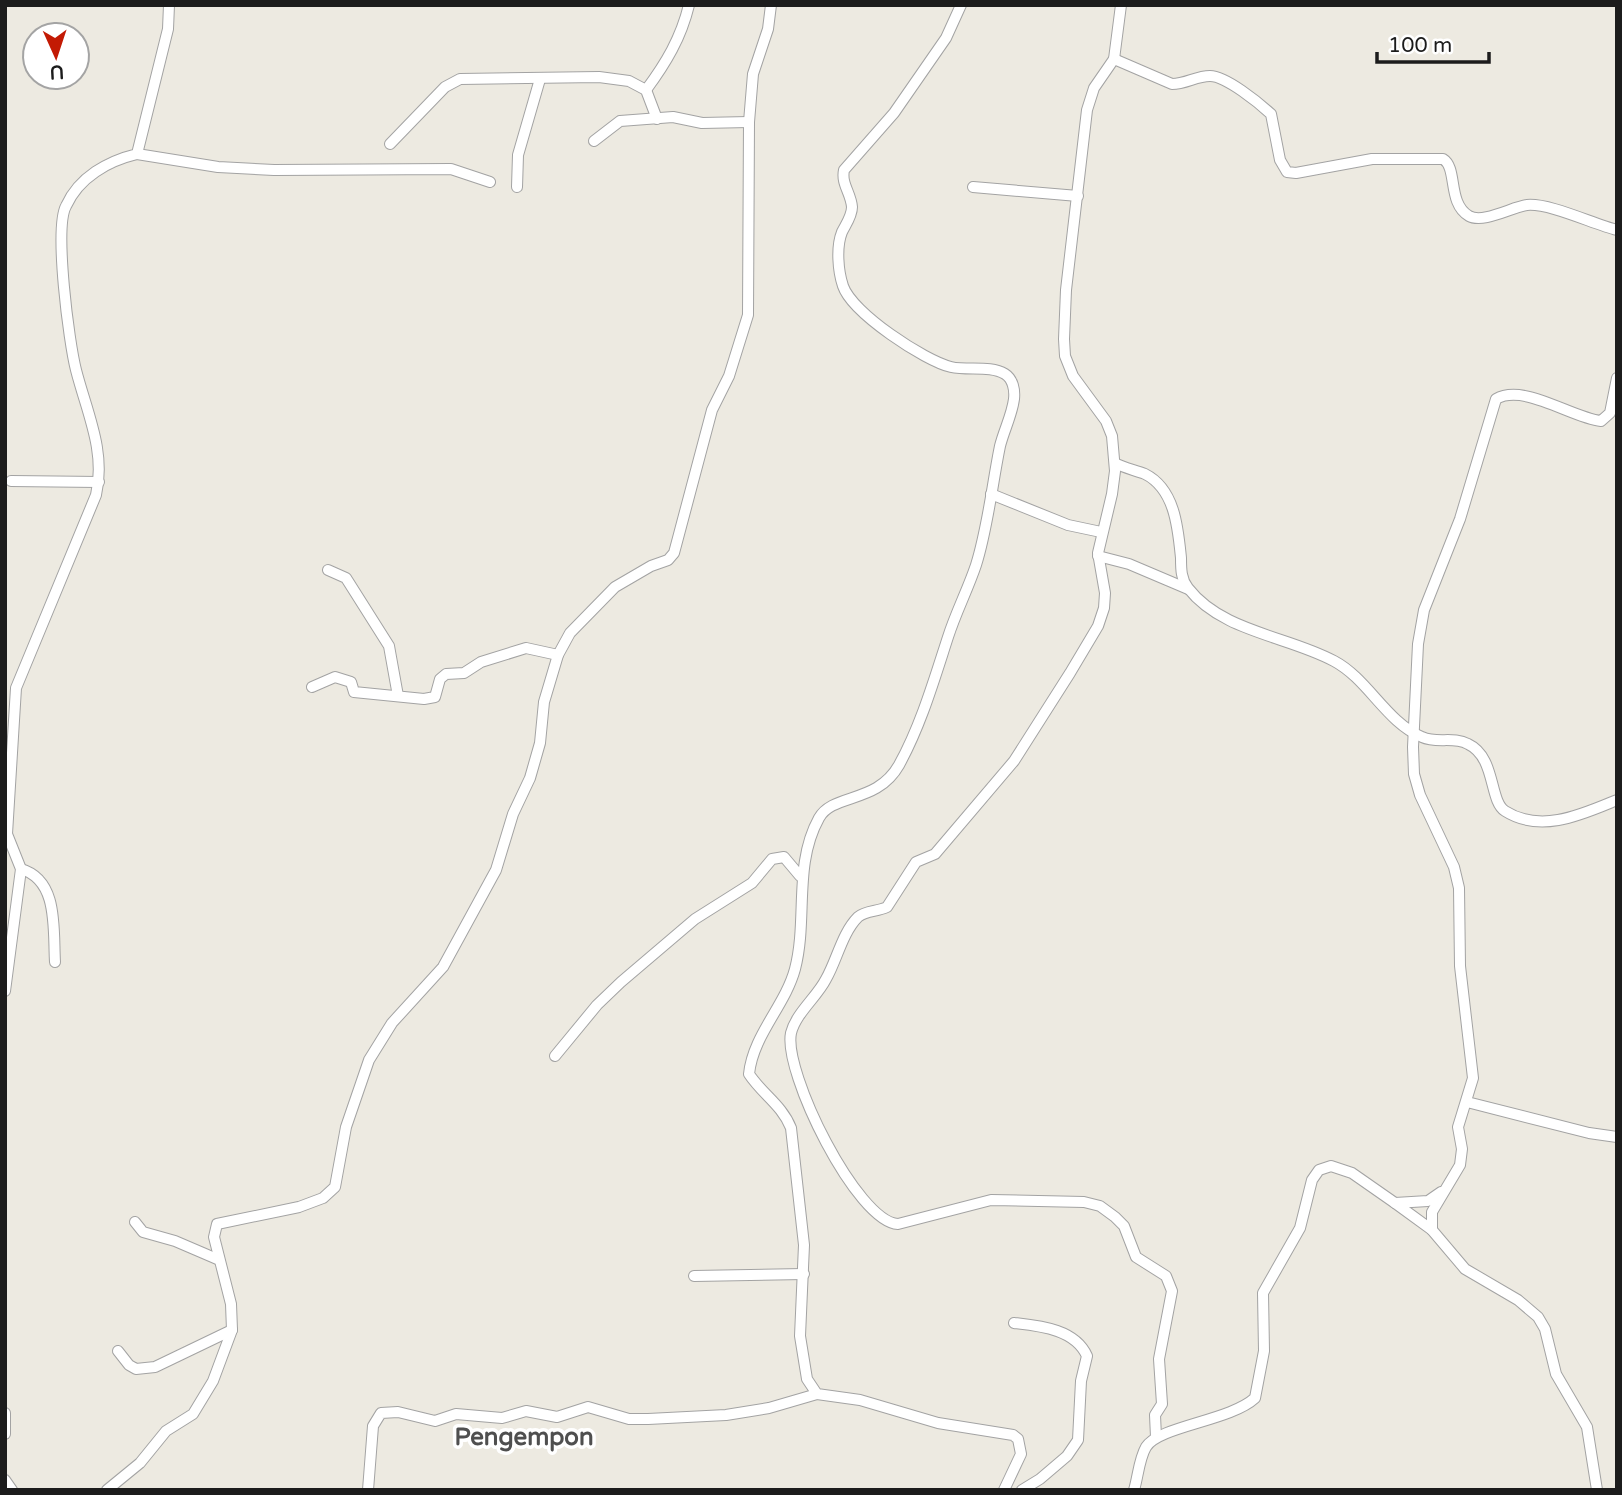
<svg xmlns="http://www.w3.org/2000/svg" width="1622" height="1495" viewBox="0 0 1622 1495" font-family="'Varela Round',sans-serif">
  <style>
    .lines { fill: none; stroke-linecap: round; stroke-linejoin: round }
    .minor-casing { stroke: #a3a3a3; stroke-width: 12 }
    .minor { stroke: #fff; stroke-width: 10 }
    .labels { text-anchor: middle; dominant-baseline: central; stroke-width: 7; stroke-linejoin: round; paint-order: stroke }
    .quarter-label { font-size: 24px; font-weight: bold; fill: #4f4f4f; stroke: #fff }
  </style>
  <rect width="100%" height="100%" fill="#edeae1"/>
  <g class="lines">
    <defs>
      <g id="minor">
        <path d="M961 5 946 38 894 113 844 170C841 184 851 193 852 207 852 216 846 224 842 232 836 247 838 271 843 286 852 313 925 361 951 367 968 371 990 365 1005 374 1013 379 1015 390 1014 399 1012 415 1004 430 1000 446 992 485 988 527 976 565 968 589 956 612 948 637 934 680 921 725 899 765 877 804 833 793 819 818 793 865 808 919 795 969 785 1006 753 1035 749 1074 762 1094 782 1105 791 1128L804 1245 800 1336 807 1379 817 1394 860 1400 938 1423 1013 1435 1018 1439 1021 1454 1004 1490"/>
        <path d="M1121 5 1114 59 1094 88 1087 110 1066 290 1064 339 1065 356 1073 376 1106 421 1112 436 1115 471 1112 494 1098 553 1105 593 1104 608 1098 626 1070 673 1014 761 935 854 916 862 887 907C877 912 866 910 858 917 842 933 837 960 826 979 817 997 796 1013 791 1033 783 1072 857 1222 898 1224L991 1200 1084 1202 1100 1206 1115 1217 1124 1226 1136 1257 1166 1276 1172 1291 1159 1359 1162 1404 1155 1415 1156 1437"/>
        <path d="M1114 59 1172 84C1186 84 1196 76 1210 76 1226 76 1259 103 1271 114L1280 160 1287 172 1296 173 1372 159H1443C1458 168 1447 203 1469 216 1483 224 1512 207 1527 205 1550 203 1593 224 1617 230"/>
        <path d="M646 90C666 63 681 38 689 5"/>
        <path d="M594 141 620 121 673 117 702 123 749 122"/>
        <path d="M390 144 445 87 460 79 599 77 629 81 646 90 657 119"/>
        <path d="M137 154 218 167 274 170 451 169 490 182"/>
        <path d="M517 187 518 155 540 79"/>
        <path d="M973 187 1078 196"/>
        <path d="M1115 463C1124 468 1135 470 1145 474 1175 489 1178 528 1181 558 1181 569 1181 579 1188 588 1222 632 1288 636 1334 661 1368 679 1386 722 1422 737 1437 744 1453 736 1468 744 1496 757 1489 801 1505 811 1541 834 1583 814 1617 800"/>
        <path d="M11 481 99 482"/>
        <path d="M991 494 1068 525 1101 532"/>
        <path d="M1098 556 1129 564 1188 589"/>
        <path d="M328 570 346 578 389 646 398 696"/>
        <path d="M312 687 335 677 351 682 354 692 424 699 435 697 440 679 446 674 464 673 481 662 526 648 558 655"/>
        <path d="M21 869C59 880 53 930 55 962"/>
        <path d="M5 991 21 869 7 834 16 688 96 495C106 451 87 413 76 370 69 343 54 228 66 206 79 177 108 161 137 154L168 29 169 5"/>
        <path d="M555 1056 597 1005 621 982 695 919 752 883 772 859 784 857 800 876"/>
        <path d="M1467 1102 1589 1133 1617 1137"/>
        <path d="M1395 1203 1428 1201 1441 1192"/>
        <path d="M135 1222 143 1232 175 1241 217 1259"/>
        <path d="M1432 1230V1212L1460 1165 1462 1149 1458 1127 1473 1078 1460 966 1459 888 1454 867 1420 795 1414 774 1413 747 1418 644 1424 610 1460 519 1496 399C1524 383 1572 418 1601 421L1610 413 1617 378"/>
        <path d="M694 1276 804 1274"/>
        <path d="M1014 1323C1040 1326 1075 1329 1087 1356L1081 1381 1078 1440 1067 1456 1040 1479 1022 1490"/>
        <path d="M118 1351 129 1365 136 1369 155 1367 232 1330"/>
        <path d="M5 1413V1434"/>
        <path d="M5 1480 12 1490"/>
        <path d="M107 1490 140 1463 166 1431 193 1414 213 1381 232 1330 231 1304 214 1237 217 1224 299 1207 323 1198 335 1187 346 1127 369 1060 392 1023 443 967 496 870 513 814 530 778 540 743 544 702 558 655 570 633 615 587 651 566 668 560 674 553 712 410 729 376 748 315 749 122 753 74 768 29 771 5"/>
        <path d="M368 1490 373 1426 381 1413 398 1412 435 1421 456 1414 502 1418 526 1411 557 1417 588 1407 629 1419H648L726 1415 769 1408 817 1394"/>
        <path d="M1134 1490C1138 1477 1139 1459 1146 1447 1159 1426 1230 1421 1255 1398L1264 1351 1263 1293 1300 1228 1312 1180 1319 1170 1331 1166 1352 1173 1395 1203 1432 1230 1465 1269 1518 1300 1538 1317 1545 1329 1556 1374 1587 1427 1597 1490"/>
      </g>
    </defs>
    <use href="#minor" class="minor-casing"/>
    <use href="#minor" class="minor"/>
  </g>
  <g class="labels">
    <g class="quarter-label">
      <text x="524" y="1437">Pengempon</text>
    </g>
  </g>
  <rect width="1622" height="1495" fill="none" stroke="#1c1c1c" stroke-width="14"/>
  <g transform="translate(56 56) rotate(177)"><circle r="33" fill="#ffffff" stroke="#a4a4a4" stroke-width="2"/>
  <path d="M0-5L12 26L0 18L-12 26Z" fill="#c31a04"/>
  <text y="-10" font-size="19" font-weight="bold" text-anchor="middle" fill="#1c1c1c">U</text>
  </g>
  <path d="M1377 52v10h112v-10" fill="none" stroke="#1c1c1c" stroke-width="3.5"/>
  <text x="1388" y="52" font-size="21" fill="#1c1c1c" stroke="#ffffff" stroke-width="5" paint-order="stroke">100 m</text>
</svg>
